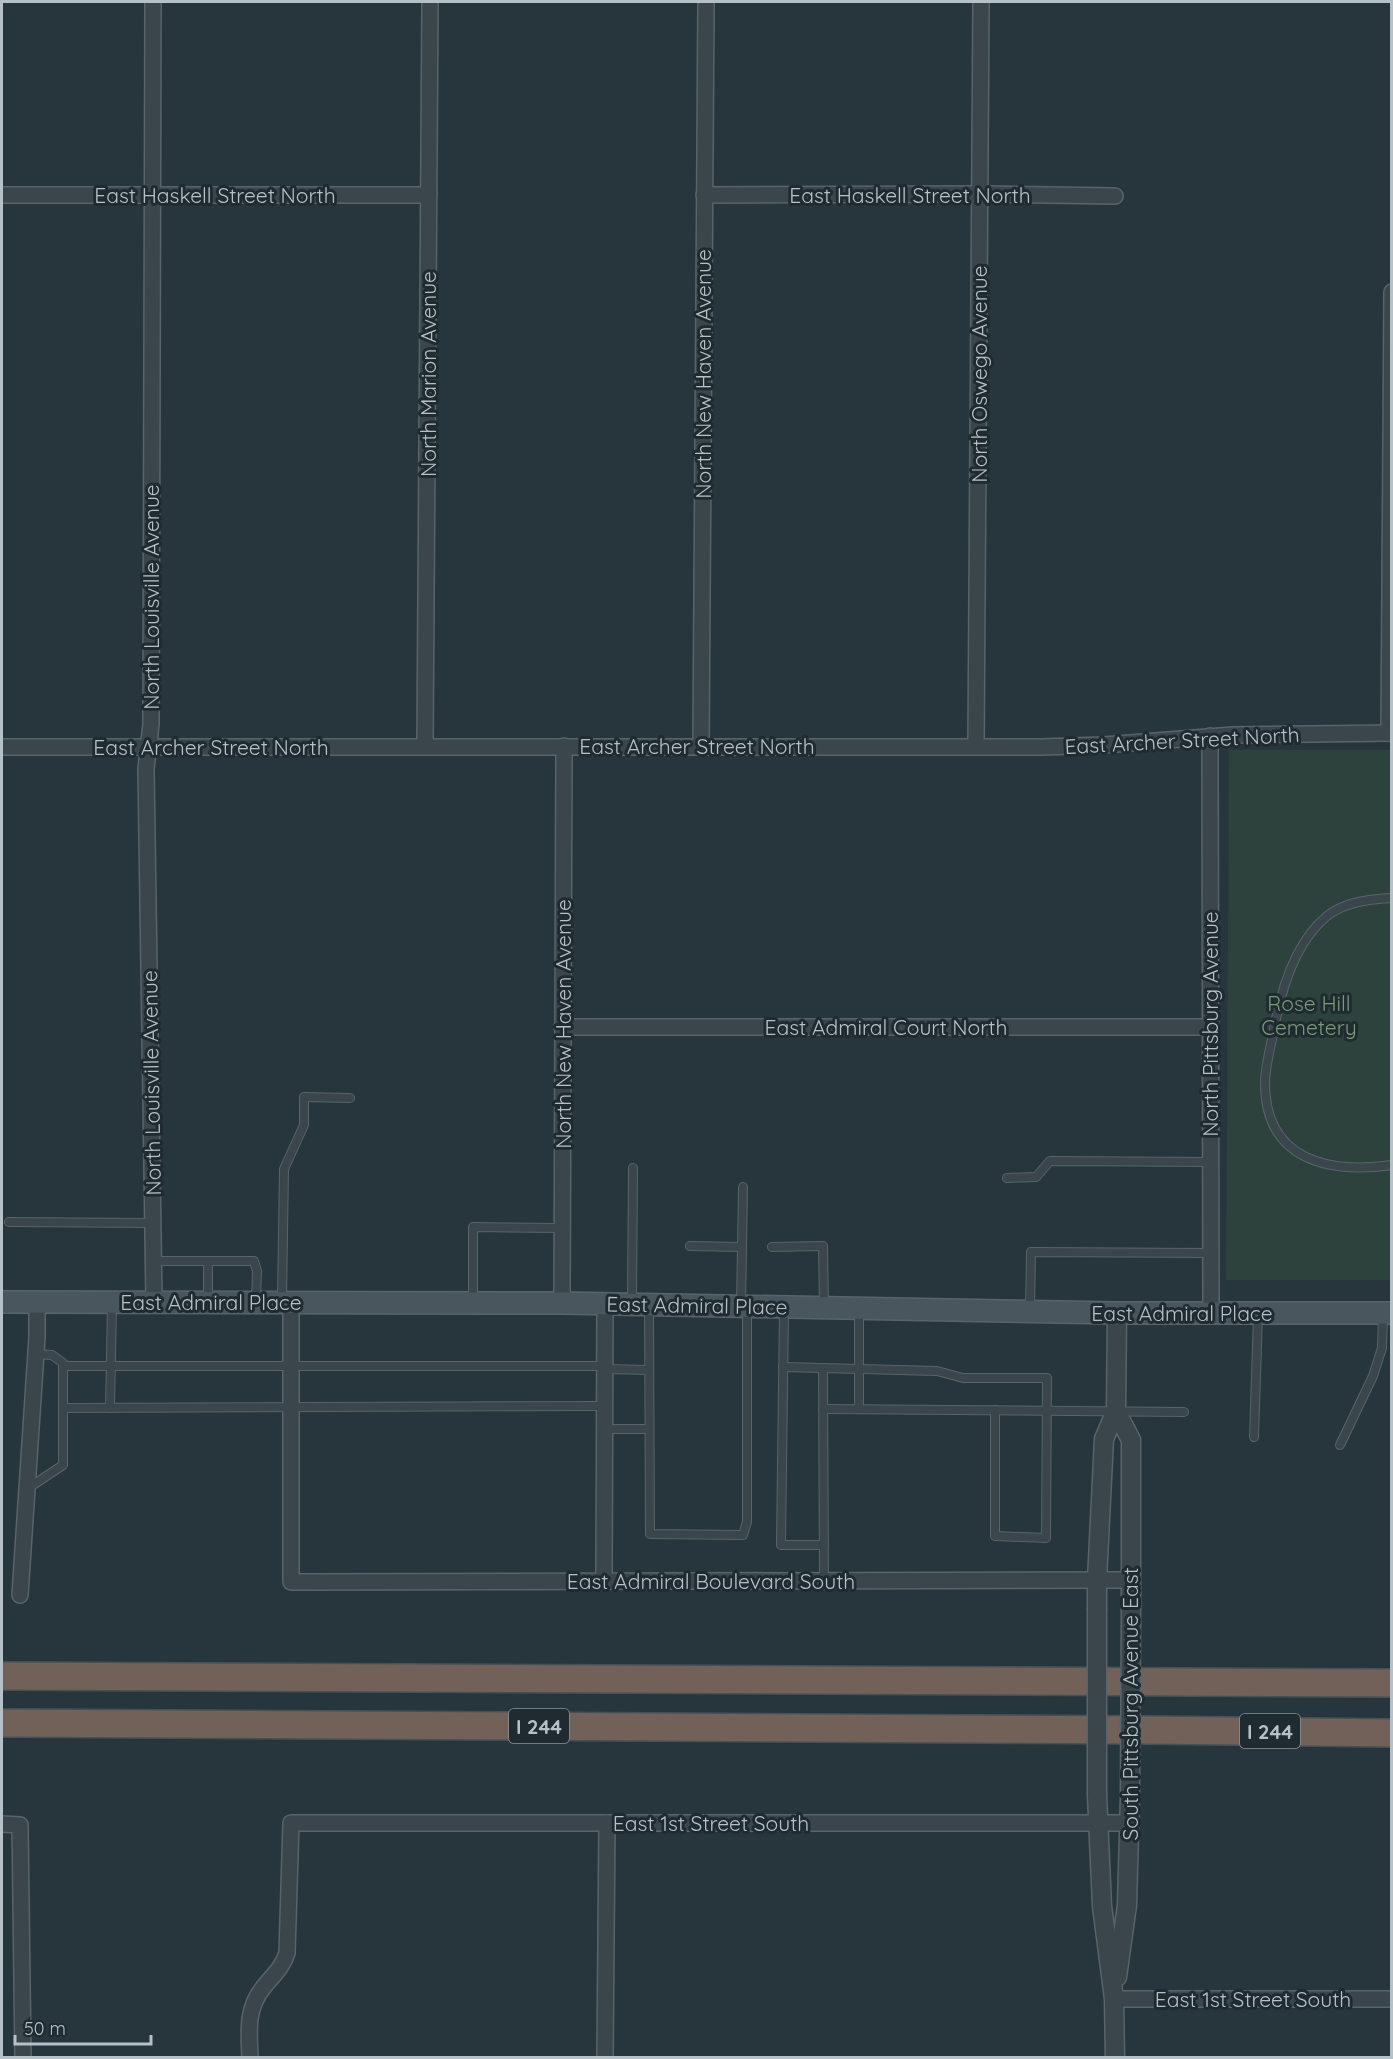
<svg xmlns="http://www.w3.org/2000/svg" width="1393" height="2059" viewBox="0 0 1393 2059" font-family="Quicksand,sans-serif">
  <style>
    .green { fill: #2d423d }
    .lines { fill: none; stroke-linecap: round; stroke-linejoin: round }
    .service-casing { stroke: #58646a; stroke-width: 10 }
    .minor-casing { stroke: #58646a; stroke-width: 18 }
    .tertiary-casing { stroke: #58646a; stroke-width: 21 }
    .secondary-casing { stroke: #58646a; stroke-width: 24 }
    .motorway-casing { stroke: #455157; stroke-width: 30 }
    .service { stroke: #3a464c; stroke-width: 8 }
    .minor { stroke: #3a464c; stroke-width: 15 }
    .tertiary { stroke: #3a464c; stroke-width: 18 }
    .secondary { stroke: #49565e; stroke-width: 21 }
    .motorway { stroke: #716158; stroke-width: 27 }
    .tertiary-bridge-casing { stroke: #58646a; stroke-width: 21; stroke-linecap: butt }
    .tertiary-bridge { stroke: #3a464c; stroke-width: 18 }
    .labels { text-anchor: middle; dominant-baseline: central; stroke-width: 6; stroke-linejoin: round; paint-order: stroke }
    .shield { fill: #1f2b31; stroke: #89949a; stroke-width: 1.5 }
    .shield-label { font-size: 20px; font-weight: bold; fill: #b6c1c7 }
    .street-label { font-size: 21px; fill: #b6c1c7; stroke: #1f2b31 }
    .park-label { font-size: 21px; fill: #789a77; stroke: #1f2b31 }
  </style>
  <rect width="100%" height="100%" fill="#27353c"/>
  <path class="green" d="M1229 750H1391V1280H1226Z"/>
  <g class="lines">
    <defs>
      <g id="service">
        <path d="M1392 898C1370 899 1344 902 1327 916 1295 942 1281 990 1274 1029 1271 1046 1265 1066 1265 1083 1265 1160 1328 1174 1392 1165"/>
        <path d="M1007 1178 1036 1177 1050 1161 1210 1162"/>
        <path d="M9 1222 153 1223"/>
        <path d="M690 1246 741 1247"/>
        <path d="M772 1247 823 1246 824 1306"/>
        <path d="M153 1261H208"/>
        <path d="M282 1300 284 1169 304 1125V1097L350 1098"/>
        <path d="M208 1301V1261H254L257 1271 256 1300"/>
        <path d="M473 1301V1227L562 1228"/>
        <path d="M632 1302 633 1168"/>
        <path d="M741 1305 743 1187"/>
        <path d="M649 1306 650 1534 743 1535 747 1522V1308"/>
        <path d="M784 1308 781 1545H824"/>
        <path d="M859 1310V1409"/>
        <path d="M1030 1311 1031 1252 1211 1253"/>
        <path d="M63 1366H605"/>
        <path d="M783 1367 937 1371 963 1378H1047L1046 1538 995 1536V1410"/>
        <path d="M823 1368 824 1581"/>
        <path d="M605 1369 649 1370"/>
        <path d="M63 1408 605 1406"/>
        <path d="M110 1408 112 1305"/>
        <path d="M823 1409 1184 1412"/>
        <path d="M605 1429H649"/>
        <path d="M1254 1437 1258 1315"/>
        <path d="M1340 1445 1373 1376 1382 1348 1383 1315"/>
        <path d="M27 1489 63 1465V1363L52 1355 35 1354"/>
      </g>
      <g id="minor">
        <path d="M153 2 151 724 146 769 154 1301"/>
        <path d="M2 195H429"/>
        <path d="M704 195 980 194 1115 196"/>
        <path d="M1389 733 1392 292"/>
        <path d="M1210 736 1211 1313"/>
        <path d="M425 746 430 2"/>
        <path d="M701 746 706 2"/>
        <path d="M976 746 981 2"/>
        <path d="M2 747H1042L1104 745 1233 735 1392 733"/>
        <path d="M562 1027H1210"/>
        <path d="M291 1302V1582L1131 1580"/>
        <path d="M562 1303 564 746"/>
        <path d="M604 1582 605 1303"/>
        <path d="M20 1595 37 1337V1302"/>
        <path d="M2 1824 20 1825 23 2058"/>
        <path d="M1114 1999H1392"/>
        <path d="M250 2058C249 2032 246 2009 263 1988 272 1976 282 1969 287 1953L291 1823H1130"/>
        <path d="M605 2058 607 1823"/>
      </g>
      <g id="tertiary">
        <path d="M1116 1411 1131 1440V1608"/>
        <path d="M1097 1608V1580L1104 1439 1116 1411 1117 1313"/>
        <path d="M1097 1795 1102 1906 1114 1999 1115 2058"/>
        <path d="M1117 1977 1127 1905 1130 1796"/>
      </g>
      <path id="secondary" d="M2 1302 562 1303 1117 1313H1392"/>
      <g id="motorway">
        <path d="M2 1676 1392 1683"/>
        <path d="M2 1723 1148 1730 1392 1733"/>
      </g>
    </defs>
    <use href="#service" class="service-casing"/>
    <use href="#minor" class="minor-casing"/>
    <use href="#tertiary" class="tertiary-casing"/>
    <use href="#secondary" class="secondary-casing"/>
    <use href="#motorway" class="motorway-casing"/>
    <use href="#service" class="service"/>
    <use href="#minor" class="minor"/>
    <use href="#tertiary" class="tertiary"/>
    <use href="#secondary" class="secondary"/>
    <use href="#motorway" class="motorway"/>
    <defs>
      <g id="tertiary-bridge">
        <path d="M1097 1608V1795"/>
        <path d="M1130 1796 1131 1608"/>
      </g>
    </defs>
    <use href="#tertiary-bridge" class="tertiary-bridge-casing"/>
    <use href="#tertiary-bridge" class="tertiary-bridge"/>
  </g>
  <g class="labels">
    <g class="shield">
      <rect x="509" y="1709" width="60" height="34" rx="4.5"/>
      <rect x="1240" y="1714" width="60" height="34" rx="4.5"/>
    </g>
    <g class="shield-label">
      <text x="539" y="1726">I 244</text>
      <text x="1270" y="1731">I 244</text>
    </g>
    <g class="street-label">
      <text x="215" y="195">East Haskell Street North</text>
      <text x="910" y="195">East Haskell Street North</text>
      <text transform="translate(428 374) rotate(-90)">North Marion Avenue</text>
      <text transform="translate(703 374) rotate(-90)">North New Haven Avenue</text>
      <text transform="translate(979 374) rotate(-90)">North Oswego Avenue</text>
      <text transform="translate(151 597) rotate(-90)">North Louisville Avenue</text>
      <text transform="translate(1182 740) rotate(-3)">East Archer Street North</text>
      <text x="697" y="746">East Archer Street North</text>
      <text x="211" y="747">East Archer Street North</text>
      <text transform="translate(563 1024) rotate(-90)">North New Haven Avenue</text>
      <text transform="translate(1210 1024) rotate(-90)">North Pittsburg Avenue</text>
      <text x="886" y="1027">East Admiral Court North</text>
      <text transform="translate(151 1083) rotate(-91)">North Louisville Avenue</text>
      <text x="211" y="1302">East Admiral Place</text>
      <text transform="translate(697 1305) rotate(1)">East Admiral Place</text>
      <text x="1182" y="1313">East Admiral Place</text>
      <text x="711" y="1581">East Admiral Boulevard South</text>
      <text transform="translate(1130 1704) rotate(-90)">South Pittsburg Avenue East</text>
      <text x="711" y="1823">East 1st Street South</text>
      <text x="1253" y="1999">East 1st Street South</text>
    </g>
    <g class="park-label">
      <text x="1309" y="1003">Rose Hill<tspan x="1309" dy="24">Cemetery</tspan></text>
    </g>
  </g>
  <rect width="1393" height="2059" fill="none" stroke="#b6c1c7" stroke-width="6"/>
  <path d="M15 2035v9h136v-9" fill="none" stroke="#b6c1c7" stroke-width="3"/>
  <text x="24" y="2035" font-size="18" fill="#b6c1c7" stroke="#1f2b31" stroke-width="4.5" paint-order="stroke">50 m</text>
</svg>
